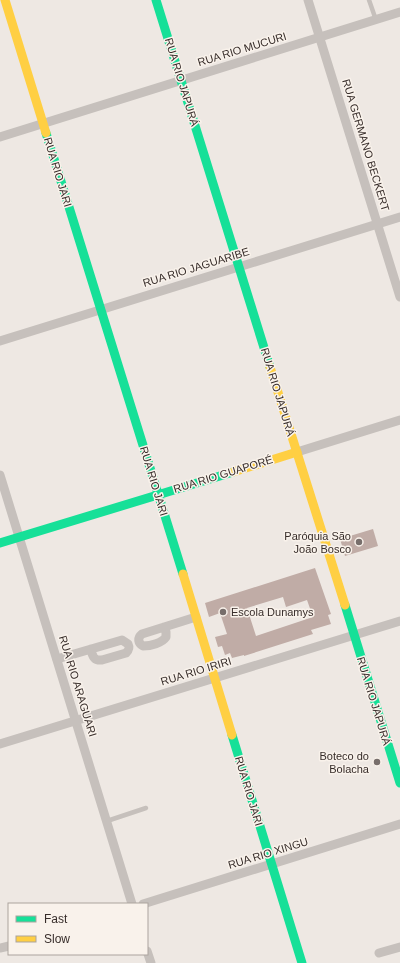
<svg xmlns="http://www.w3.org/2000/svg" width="400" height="963" viewBox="0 0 400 963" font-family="Arial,sans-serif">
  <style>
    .building { fill: #c0aca6; fill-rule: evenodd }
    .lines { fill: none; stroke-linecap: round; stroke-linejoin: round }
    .lane { stroke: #c6c0bc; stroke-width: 4.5 }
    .street { stroke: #c6c0bc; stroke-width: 9 }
    .fast { stroke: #16e098; stroke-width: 9 }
    .slow { stroke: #ffcf43; stroke-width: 9 }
    .poi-dot { fill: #776e6b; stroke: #f9f2eb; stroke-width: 1.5 }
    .labels { text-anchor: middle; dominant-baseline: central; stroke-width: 3; stroke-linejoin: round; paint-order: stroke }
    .street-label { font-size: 11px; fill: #372d2a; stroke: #f9f2eb }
    .poi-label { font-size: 11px; fill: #372d2a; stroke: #f9f2eb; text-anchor: end }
  </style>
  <rect width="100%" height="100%" fill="#eee8e3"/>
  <g class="building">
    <path d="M373 529 378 546 345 556 340 539Z"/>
    <path d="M315 568 331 614 328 615 331 624 311 630 313 634 244 656V655L232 658 230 653 225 655 222 646 218 647 215 637 227 634 220 613 209 617 205 603ZM283 597 286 607 307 600 313 617 256 636 247 608Z"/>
  </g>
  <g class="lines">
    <g class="lane">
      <path d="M369 0 376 20"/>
      <path d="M107 821 146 808"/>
    </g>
    <g class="street">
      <path d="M308 0 400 297"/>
      <path d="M0 137 400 12"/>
      <path d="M0 341 400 217"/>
      <path d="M297 452 400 420"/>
      <path d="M0 475 132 904"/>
      <path d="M164 627 166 632V637C162 643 151 646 143 646 138 643 137 638 142 634L196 617"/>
      <path d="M57 659 122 640 128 644C130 648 129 650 126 653L102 660C94 661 92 656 91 649"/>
      <path d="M0 744 400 621"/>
      <path d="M143 904 400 824"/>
      <path d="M0 948 9 946"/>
      <path d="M147 951 151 963"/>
      <path d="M379 953 400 947"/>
    </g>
    <g class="fast">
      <path d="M156 0 270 367"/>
      <path d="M46 133 183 574"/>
      <path d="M0 543 233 472"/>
      <path d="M345 605 400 783"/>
      <path d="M232 735 302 963"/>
    </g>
    <g class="slow">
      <path d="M5 0 46 133"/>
      <path d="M270 367 345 605"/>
      <path d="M233 472 297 452"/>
      <path d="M183 574 232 735"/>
    </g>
  </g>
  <g class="poi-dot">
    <circle cx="359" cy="542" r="4"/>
    <circle cx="223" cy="612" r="4"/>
    <circle cx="377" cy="762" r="4"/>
  </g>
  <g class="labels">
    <g class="street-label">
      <text transform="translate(242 49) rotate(-17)">RUA RIO MUCURI</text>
      <text transform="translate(182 82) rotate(73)">RUA RIO JAPURÁ</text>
      <text transform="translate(366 145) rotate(73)">RUA GERMANO BECKERT</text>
      <text transform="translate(58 172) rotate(73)">RUA RIO JARI</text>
      <text transform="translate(196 267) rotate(-17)">RUA RIO JAGUARIBE</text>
      <text transform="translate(278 392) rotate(73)">RUA RIO JAPURÁ</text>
      <text transform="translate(223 474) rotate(-17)">RUA RIO GUAPORÉ</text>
      <text transform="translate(154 481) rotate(73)">RUA RIO JARI</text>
      <text transform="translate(196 671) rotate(-17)">RUA RIO IRIRI</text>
      <text transform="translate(78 686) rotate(73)">RUA RIO ARAGUARI</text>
      <text transform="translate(374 701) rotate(73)">RUA RIO JAPURÁ</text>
      <text transform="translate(249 791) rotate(73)">RUA RIO JARI</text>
      <text transform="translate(268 853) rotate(-17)">RUA RIO XINGU</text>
    </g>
    <g class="poi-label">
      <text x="351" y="536">Paróquia São<tspan x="351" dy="13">João Bosco</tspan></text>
      <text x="231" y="612" text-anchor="start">Escola Dunamys</text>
      <text x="369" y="756">Boteco do<tspan x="369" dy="13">Bolacha</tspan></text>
    </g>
  </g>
  <rect x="8" y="903" width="140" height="52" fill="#f9f2eb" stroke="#aba39e"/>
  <rect x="16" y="916" width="20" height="6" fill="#16e098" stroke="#aba39e"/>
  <text x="44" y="923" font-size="12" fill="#372d2a">Fast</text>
  <rect x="16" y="936" width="20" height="6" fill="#ffcf43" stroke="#aba39e"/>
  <text x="44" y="943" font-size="12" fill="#372d2a">Slow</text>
</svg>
